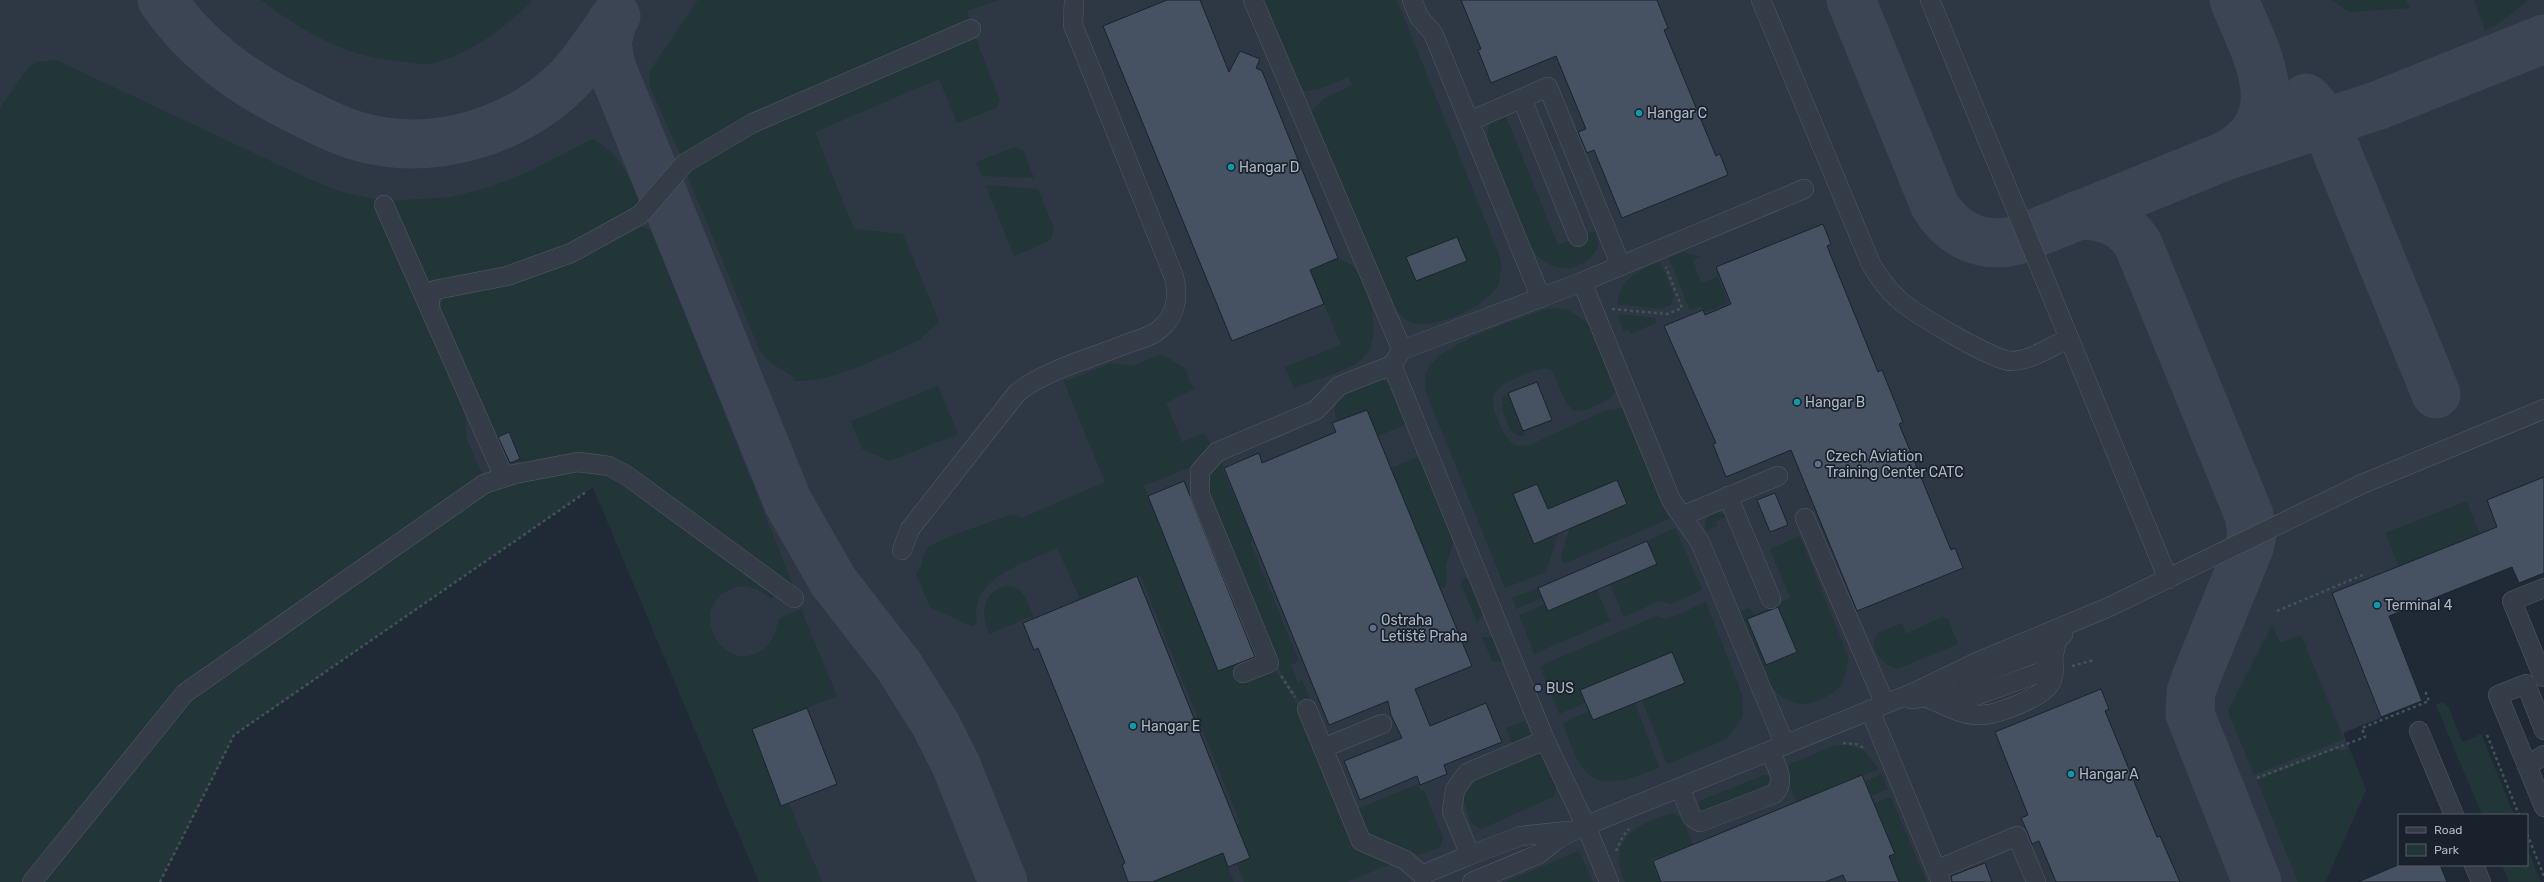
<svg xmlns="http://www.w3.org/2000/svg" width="2544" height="882" viewBox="0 0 2544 882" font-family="Rubik,sans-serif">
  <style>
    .airport { fill: #2e3744 }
    .green { fill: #223638; fill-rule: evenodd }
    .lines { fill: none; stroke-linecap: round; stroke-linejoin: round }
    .taxiway { stroke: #3b4553; stroke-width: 49 }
    .building { fill: #465161; stroke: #1b232e }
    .minor-casing { stroke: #515a65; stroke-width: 20 }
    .path { stroke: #405356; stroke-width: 2.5; stroke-dasharray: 3 3; stroke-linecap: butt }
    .minor { stroke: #343c48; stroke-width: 19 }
    .culture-dot { fill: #0f9aa8; stroke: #19212c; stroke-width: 1.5 }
    .service-dot { fill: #5c6f8a; stroke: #19212c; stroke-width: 1.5 }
    .labels { text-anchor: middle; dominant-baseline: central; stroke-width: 3.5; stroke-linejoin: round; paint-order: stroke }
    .poi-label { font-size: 14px; fill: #aeb7c4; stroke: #19212c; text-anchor: start }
  </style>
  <rect width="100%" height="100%" fill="#202a37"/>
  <path class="airport" d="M0 0H2544V573L2519 583 2512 567 2389 616 2422 701 2343 733 2366 790 2325 882H759L593 487 234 735 160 882H0Z"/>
  <g class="green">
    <path d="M261 0H532C506 28 469 55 431 64 424 65 414 63 407 62 351 59 305 34 261 0Z"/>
    <path d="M698 0H999L967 11 971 25 681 156 650 87 649 72Z"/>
    <path d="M1263 0H1397L1501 260C1501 269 1501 279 1497 287 1486 307 1432 331 1410 322 1400 317 1393 306 1387 297L1311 111 1323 99 1352 85 1349 77 1319 89 1303 91ZM1457 237 1467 261 1416 281 1406 257Z"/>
    <path d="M2332 0H2406L2410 8 2349 12Z"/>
    <path d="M2474 0H2528L2497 25 2485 30Z"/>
    <path d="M974 34 1000 101 996 108 957 123 939 79 815 132 854 229 903 234 939 322 922 337V339C881 356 838 382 793 381L795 378C782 370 767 362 759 349L685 170 756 127Z"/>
    <path d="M56 60 309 179 345 193 379 200 460 393 466 420V437L484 478 196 676 25 882H0V108L28 68 36 62Z"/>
    <path d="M1505 114 1558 245 1595 231 1599 245C1583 278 1545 274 1529 244 1520 222 1483 148 1488 129 1490 120 1497 118 1505 114Z"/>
    <path d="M593 139C622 156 628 174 640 204L555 256 433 283 423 282 393 211V201L451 197 490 187 528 172Z"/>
    <path d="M1015 147 1023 150 1034 178 982 176 976 162Z"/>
    <path d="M990 185 1038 189 1054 228 1051 240 1014 256 986 186Z"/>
    <path d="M640 227 651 230 782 557 794 590 633 475 637 470C605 449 585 450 548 457L550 462 524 467 521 461 503 466 440 311 443 296 632 228Z"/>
    <path d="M1683 252 1701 257 1693 260 1701 283 1718 277 1728 303 1705 312 1701 306 1690 311 1669 258Z"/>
    <path d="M1338 258C1344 261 1353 265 1356 270 1369 291 1385 339 1362 359 1350 370 1310 382 1294 388L1285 367 1341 345 1310 270Z"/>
    <path d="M1660 262 1674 296 1671 305 1661 309 1617 304C1621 278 1638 270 1660 262Z"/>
    <path d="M1555 308 1568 310 1589 324 1616 391C1610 401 1586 412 1574 411L1566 403 1552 370C1542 366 1534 371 1525 374 1497 386 1485 391 1499 423 1503 432 1506 439 1515 445L1527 446 1604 411 1622 408 1669 519 1563 564 1561 557 1569 530 1577 525 1617 480 1567 501 1554 523 1537 484 1513 494 1534 544 1558 534 1546 572 1505 588 1427 395C1425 387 1424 378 1427 371 1438 344 1515 321 1543 310Z"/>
    <path d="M1617 314 1656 318V323L1630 334 1628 330 1624 332Z"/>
    <path d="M1162 354 1184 368 1194 389 1166 403 1182 442 1205 433 1211 446 1198 464 1144 486 1218 671 1237 664 1244 679 1274 667 1303 714 1357 847 1393 863 1347 882H1244L1237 864 1250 858 1237 825 1240 823 1140 575 1080 599 1057 548C1025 564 968 577 977 623L973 627 930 607 916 574C924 568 920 554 929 547 945 536 992 522 1013 514L1022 518 1105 482 1064 382 1112 363 1132 366Z"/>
    <path d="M1380 380 1391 382 1407 419 1405 425 1378 436 1367 410 1337 421C1326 394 1361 387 1380 380Z"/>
    <path d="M938 386 958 434 890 461 862 449 851 421Z"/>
    <path d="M1508 393 1523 431 1525 436H1518C1508 430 1499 408 1503 397Z"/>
    <path d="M1418 457 1423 459 1455 537 1446 565V586L1440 589 1391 468Z"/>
    <path d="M1222 462 1224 468H1222L1252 539 1251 544 1299 661 1291 665 1298 682 1302 680 1312 704 1304 707 1276 664 1208 499 1209 473Z"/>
    <path d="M602 469 781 594 770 598C758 588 746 583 731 589 685 608 723 677 762 650 773 642 777 632 778 619L801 609 837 696 752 729 781 806 789 803 822 882H759L593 487 234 735 160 882H39L189 698 488 491 527 475Z"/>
    <path d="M2467 501 2480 534 2399 566 2385 533Z"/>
    <path d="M1718 511 1728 516 1716 521 1717 526 1706 531C1703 520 1709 514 1718 511Z"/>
    <path d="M1675 528 1702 590 1671 604 1659 601 1624 617 1610 584 1657 564 1647 541Z"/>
    <path d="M1800 536 1848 656C1847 677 1844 688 1824 698 1770 725 1752 649 1738 613L1750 608 1754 615 1790 598 1770 549Z"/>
    <path d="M1465 578H1471L1485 610 1477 623 1462 586 1461 583Z"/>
    <path d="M1004 586C1023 584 1028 603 1034 618L1030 617 989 634C981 614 981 595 1004 586Z"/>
    <path d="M1538 588 1542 598 1516 609 1512 598Z"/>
    <path d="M1597 590 1610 621 1534 654 1519 615 1545 604 1548 611Z"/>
    <path d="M1706 602 1742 694 1743 716 1727 739 1667 764 1642 700 1685 683 1672 652 1580 690 1585 703 1559 714 1540 666 1656 616 1667 619Z"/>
    <path d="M1942 617 1948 619 1958 644 1897 669C1882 664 1868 650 1877 633L1902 623 1906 634Z"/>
    <path d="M2272 625 2280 643 2301 635 2344 739 2254 775 2228 711Z"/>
    <path d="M1482 637H1496L1503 659 1500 662 1492 661Z"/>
    <path d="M2442 702 2448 706 2462 742 2481 734 2514 815H2482L2436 705Z"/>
    <path d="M1635 703 1659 767C1634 778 1597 795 1579 763 1572 751 1568 736 1563 723L1589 711 1593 720Z"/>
    <path d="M1527 720 1534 735 1514 749 1506 728Z"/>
    <path d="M1846 745 1864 750 1879 769 1797 803C1792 791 1783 776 1790 764L1833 746Z"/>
    <path d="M2338 748 2340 752 2349 748 2366 790 2325 882H2298L2257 780Z"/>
    <path d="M1541 751C1546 763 1562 784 1553 797L1481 829 1471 823 1463 800C1465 784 1479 783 1485 770Z"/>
    <path d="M1882 774 1888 789 1871 796 1865 781Z"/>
    <path d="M1764 775H1770L1772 782 1769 784 1703 811 1698 810 1697 806 1699 801Z"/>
    <path d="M1418 784 1421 791 1424 790 1443 838 1440 847 1418 855 1370 835 1358 809Z"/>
    <path d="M1891 797 1927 882H1899L1889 856 1895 854 1874 803Z"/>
    <path d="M1674 813 1683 820 1693 845 1651 859 1660 882H1625C1612 852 1621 833 1651 821 1658 818 1666 814 1674 813Z"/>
    <path d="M2527 848 2541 882H2509L2502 865H2527Z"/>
    <path d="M1579 851 1593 882H1506Z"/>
    <path d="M1223 853 1234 882H1152Z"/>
  </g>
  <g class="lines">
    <g class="taxiway">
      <path d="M162 0C196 49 241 82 294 108 318 120 342 133 369 139 440 155 518 130 569 79 587 60 601 37 616 16"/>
      <path d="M1851 0 1935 206C1954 236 1983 249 2018 240L2225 156 2379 105 2544 39"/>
      <path d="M612 21 607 44 611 66 788 502 833 581 899 666 936 725 956 765 1003 882"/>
      <path d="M2306 98 2319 112 2325 123 2436 394"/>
      <path d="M2225 156C2296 118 2256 54 2234 0"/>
      <path d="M2078 215C2104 215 2124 222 2138 244L2249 515 2252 534 2249 548 2197 675 2191 692 2190 714 2257 882"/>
    </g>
  </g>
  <g class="building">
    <path d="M1167 0H1200L1229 72 1240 51 1260 59 1256 68 1262 71 1338 258 1310 270 1324 304 1232 341 1103 26Z"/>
    <path d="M1461 0H1657L1668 28 1664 30 1716 156 1720 154 1728 175 1622 218 1594 150 1587 153 1578 132 1586 129 1556 56 1491 83 1478 50 1481 49Z"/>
    <path d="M1823 224 1831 244 1827 246 1878 372 1882 370 1903 422 1899 424 1951 550 1955 548 1963 568 1857 611 1791 450 1726 477 1713 444 1716 443 1664 326 1703 310 1705 315 1731 304 1716 267Z"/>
    <path d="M1457 237 1467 261 1416 281 1406 257Z"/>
    <path d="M1537 382 1552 420 1523 431 1508 393Z"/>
    <path d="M1367 410 1472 666 1415 689 1430 726 1486 703 1502 742 1444 765 1447 774 1420 785 1417 776 1360 800 1344 761 1402 738 1391 715 1388 701 1329 725 1224 468 1259 453 1262 463 1336 432 1332 423Z"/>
    <path d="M509 432 520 459 510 463 498 437Z"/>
    <path d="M2544 477V573L2519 583 2512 567 2389 616 2422 701 2381 717 2332 593 2497 527 2487 500Z"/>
    <path d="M1617 480 1627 504 1534 544 1513 494 1537 484 1548 509Z"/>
    <path d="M1184 481 1255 657 1218 671 1148 496Z"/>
    <path d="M1775 493 1788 525 1770 532 1757 500Z"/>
    <path d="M1647 541 1657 564 1548 611 1538 588Z"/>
    <path d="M1137 576 1250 858 1228 867 1223 853 1152 882H1128L1122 865 1125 863 1038 648 1034 650 1023 623Z"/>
    <path d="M1778 607 1797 652 1766 665 1747 619Z"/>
    <path d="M1672 652 1685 683 1593 720 1580 690Z"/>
    <path d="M2101 689 2109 709 2105 711 2157 837 2160 836 2180 882H2056L2039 841 2032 844 2027 831 2021 818 2028 815 1995 732Z"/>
    <path d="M807 708 837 784 781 806 752 729Z"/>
    <path d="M1862 775 1895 854 1889 856 1899 882H1846L1843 875 1825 882H1661L1653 861Z"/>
    <path d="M1985 863 1992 882H1952L1951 876Z"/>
    <path d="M2398 865H2440L2447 882H2358Z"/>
  </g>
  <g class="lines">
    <defs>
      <g id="minor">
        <path d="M1253 0 1402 350"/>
        <path d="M1412 0 1419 17 1433 33 1541 298"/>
        <path d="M1761 0 1871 264C1878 276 1886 288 1897 298 1911 312 1994 361 2011 361 2031 361 2051 346 2068 339"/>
        <path d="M1930 0 2168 579"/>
        <path d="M1522 99 1578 237"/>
        <path d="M1470 121 1548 87 1621 266"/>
        <path d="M384 205 430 309"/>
        <path d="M1582 282 1671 500 1700 542 1785 745"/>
        <path d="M1392 365 1545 740 1586 826 1609 882"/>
        <path d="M504 477 430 309V298L435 290 507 276 571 253 640 215 685 163 753 123 971 29"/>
        <path d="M1728 496 1771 599"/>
        <path d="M1682 516 1778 476"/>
        <path d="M1805 518 1885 704"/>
        <path d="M902 550 910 529 1017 393C1045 370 1092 358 1126 344 1137 340 1151 337 1160 329 1176 316 1179 296 1174 277L1073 25 1074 0"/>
        <path d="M1243 673 1269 663 1200 495V471L1217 452 1316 410 1339 386 1392 365 1402 350 1582 282 1804 189"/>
        <path d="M2543 677 2512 601 2544 588"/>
        <path d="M1962 681 2038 652 2063 635"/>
        <path d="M1928 698C1944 705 1961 715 1978 715 1994 716 2042 698 2050 684 2055 675 2054 666 2053 657"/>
        <path d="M1911 699 1955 694 1975 696 2041 672 2053 657 2058 637"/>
        <path d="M1307 709 1323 748"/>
        <path d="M1870 710 1941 882"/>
        <path d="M1382 724 1323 748 1361 841 1405 860 1422 875 1470 855"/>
        <path d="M2544 730 2526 684 2498 695 2544 807"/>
        <path d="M2419 731 2454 815"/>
        <path d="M1545 740 1467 773 1455 790 1452 811 1470 855 1521 836 1568 831"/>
        <path d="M2527 766 2544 755"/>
        <path d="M1680 788 1692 817 1700 822 1774 794C1787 781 1776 766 1770 751"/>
        <path d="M2474 865 2481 882"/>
        <path d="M1936 870 2017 836 2036 882"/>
        <path d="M32 882 185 693 484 484 515 474 578 462 609 466 626 475 794 598"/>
        <path d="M1472 882 1539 854 1556 840 1575 830 1915 692 1977 662 2109 607 2362 484 2544 409"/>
      </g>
    </defs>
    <use href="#minor" class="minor-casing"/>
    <g class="path">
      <path d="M1612 309 1667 314 1682 308 1666 267"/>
      <path d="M2277 611 2365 574"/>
      <path d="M2072 666 2094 660"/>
      <path d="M1281 676 1295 697"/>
      <path d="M2487 735 2519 815"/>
      <path d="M1843 743 1856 744 1866 749"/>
      <path d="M2257 778 2365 737 2362 728 2429 701 2425 691"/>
      <path d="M2527 834 2544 876"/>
      <path d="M1616 851 1623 836 1629 829"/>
      <path d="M160 882 234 735 586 492"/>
    </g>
    <use href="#minor" class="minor"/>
  </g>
  <g class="culture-dot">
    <circle cx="1639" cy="113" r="4"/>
    <circle cx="1231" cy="167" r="4"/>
    <circle cx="1797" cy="402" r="4"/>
    <circle cx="2377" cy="605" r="4"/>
    <circle cx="1133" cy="726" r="4"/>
    <circle cx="2071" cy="774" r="4"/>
  </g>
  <g class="service-dot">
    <circle cx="1818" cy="464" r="4"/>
    <circle cx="1373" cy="628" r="4"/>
    <circle cx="1538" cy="688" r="4"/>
  </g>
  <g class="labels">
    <g class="poi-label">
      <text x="1647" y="113">Hangar C</text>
      <text x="1239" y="167">Hangar D</text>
      <text x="1805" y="402">Hangar B</text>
      <text x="1826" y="456">Czech Aviation<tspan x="1826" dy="16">Training Center CATC</tspan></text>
      <text x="2385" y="605">Terminal 4</text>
      <text x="1381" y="620">Ostraha<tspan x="1381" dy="16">Letiště Praha</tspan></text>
      <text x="1546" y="688">BUS</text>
      <text x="1141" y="726">Hangar E</text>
      <text x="2079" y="774">Hangar A</text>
    </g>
  </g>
  <rect x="2398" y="814" width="130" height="52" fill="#19212c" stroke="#555d69"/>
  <rect x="2406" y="827" width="20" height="6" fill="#343c48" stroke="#555d69"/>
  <text x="2434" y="834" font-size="12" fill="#aeb7c4">Road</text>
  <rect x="2406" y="844" width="20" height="12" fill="#223638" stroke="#555d69"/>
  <text x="2434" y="854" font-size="12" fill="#aeb7c4">Park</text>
</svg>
